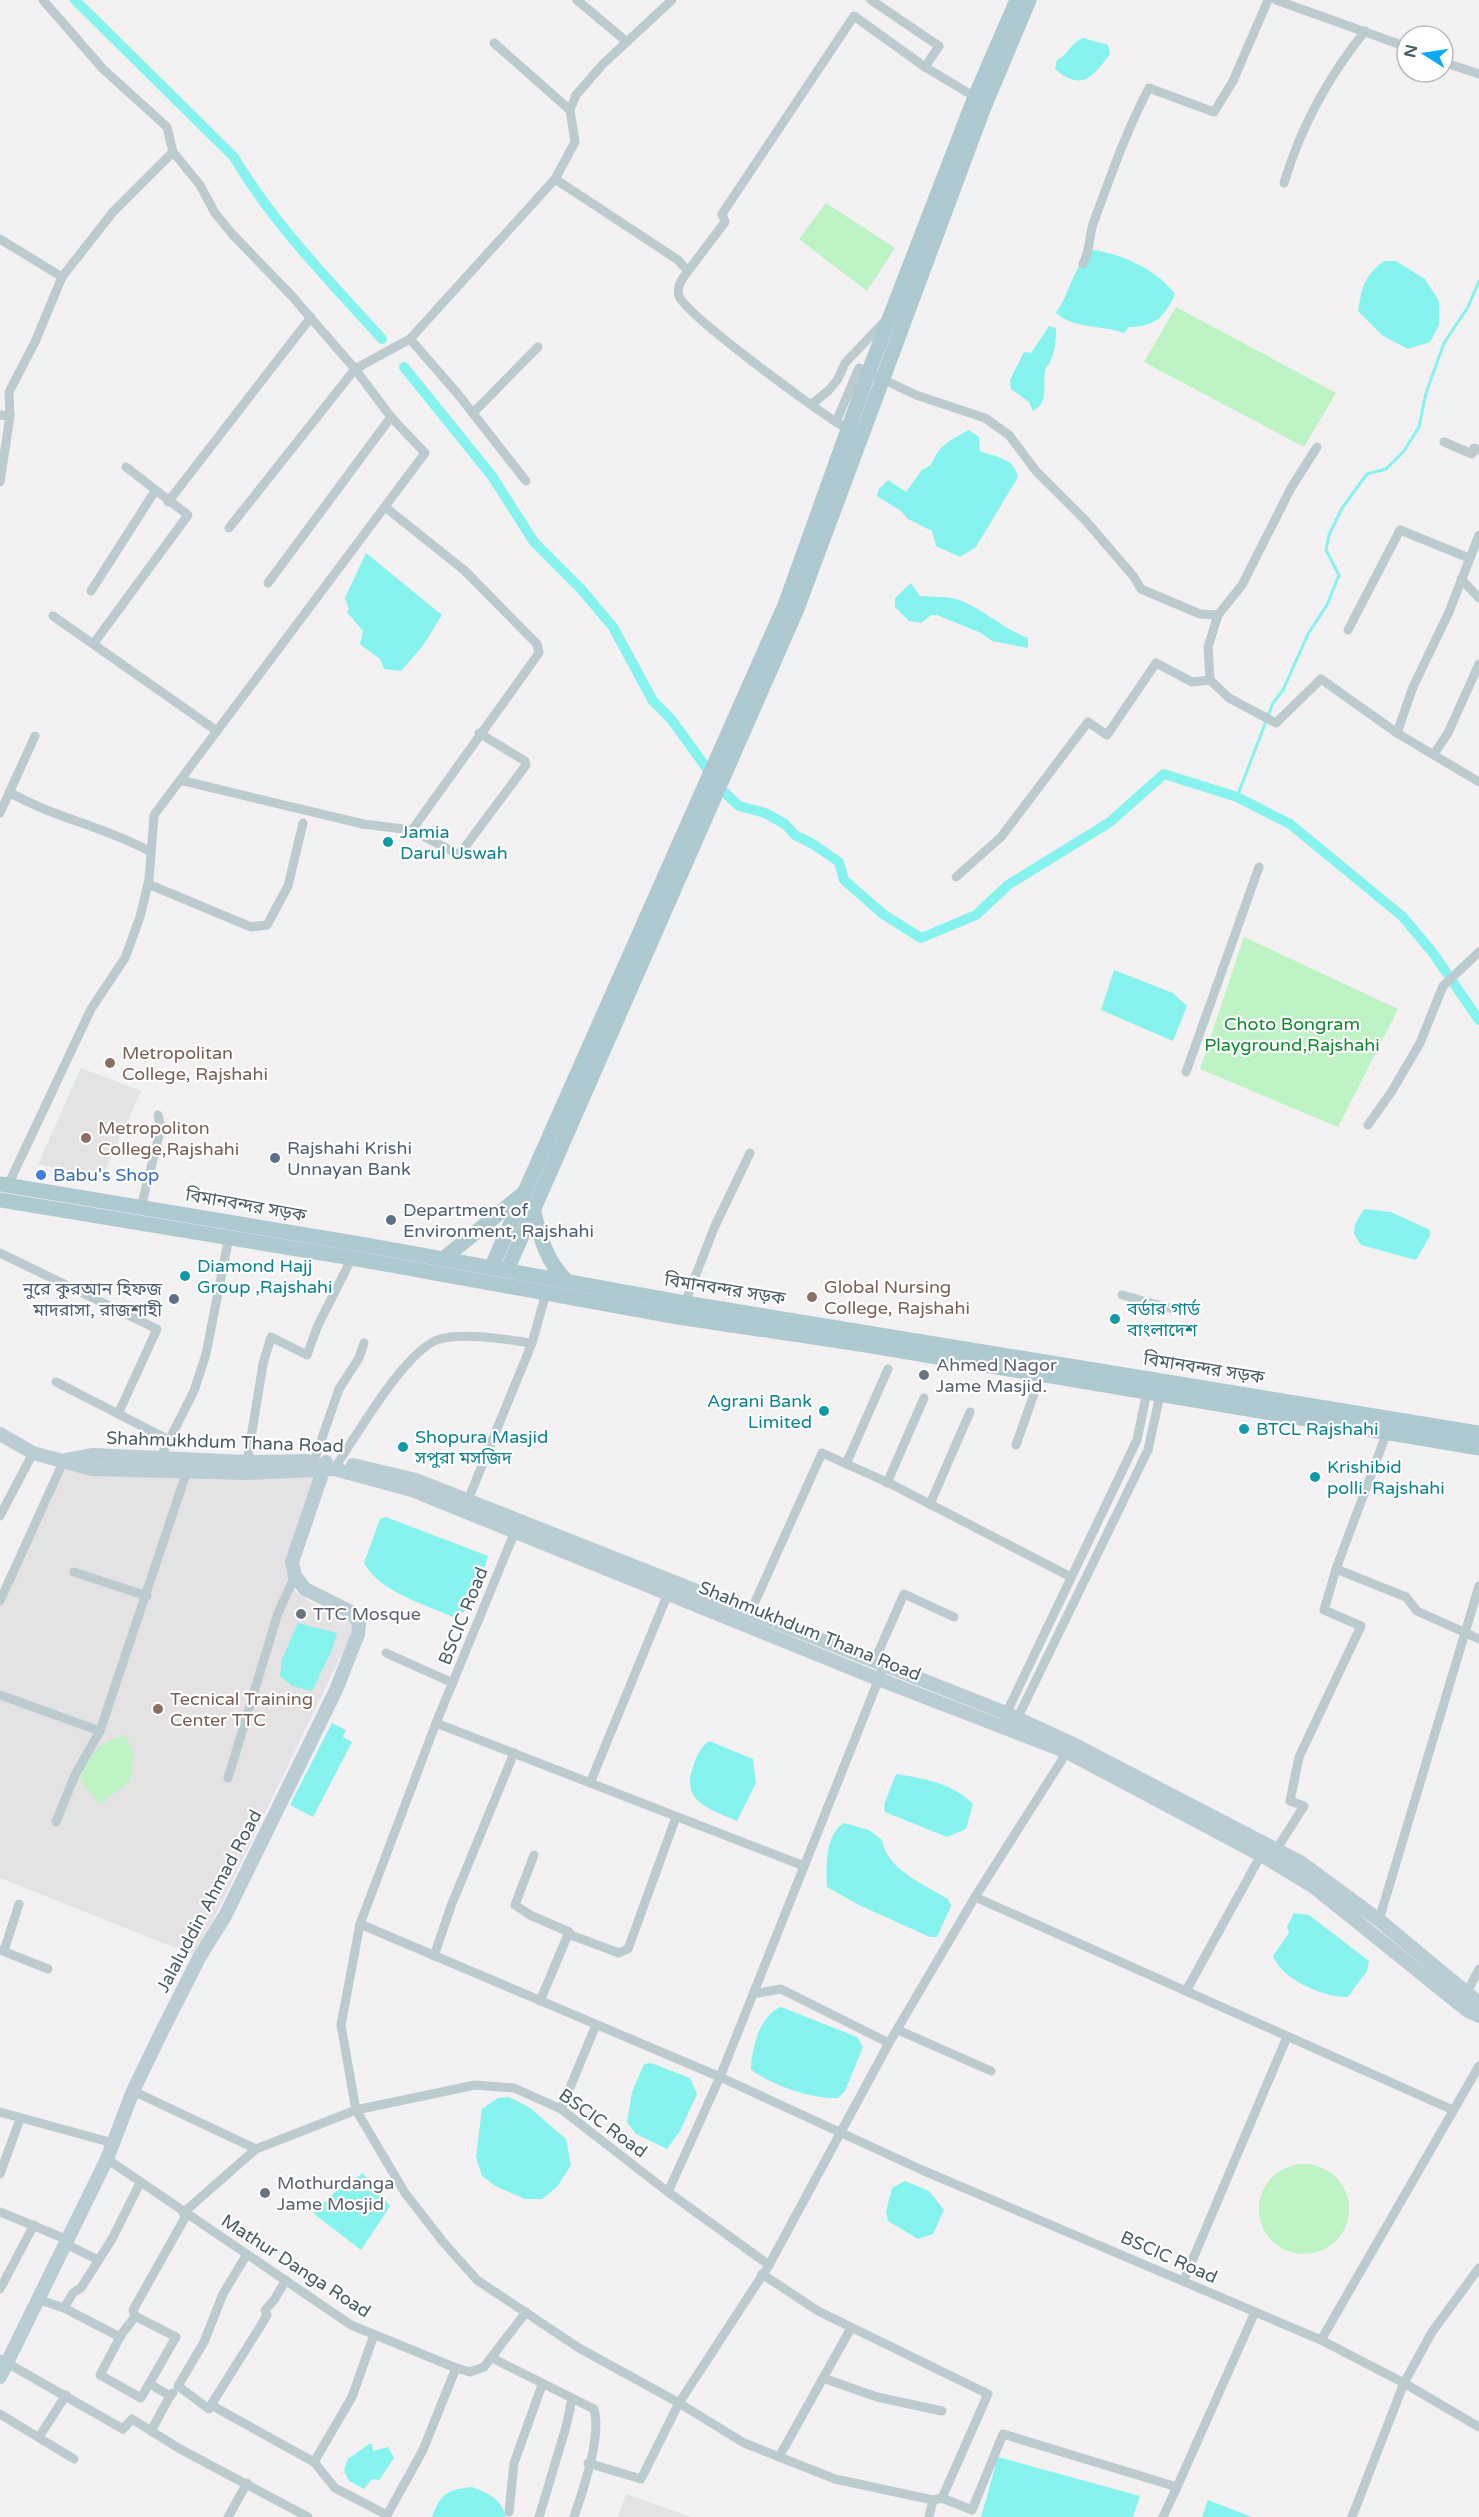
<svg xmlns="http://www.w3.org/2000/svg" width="1479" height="2517" viewBox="0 0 1479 2517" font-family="'Varela Round','Noto Sans Bengali',sans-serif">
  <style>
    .education { fill: #e5e2e4 }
    .green { fill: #bdf3c5 }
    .water { fill: #87f3ef }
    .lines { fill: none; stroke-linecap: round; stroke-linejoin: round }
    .stream { stroke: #87f3ef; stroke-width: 3 }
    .canal { stroke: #87f3ef; stroke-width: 10 }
    .street { stroke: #bbcbcf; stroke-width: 9 }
    .secondary { stroke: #bbcdd4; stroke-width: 14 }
    .primary { stroke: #afc9d1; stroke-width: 15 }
    .culture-dot { fill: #0f9aa8; stroke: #fff; stroke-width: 2 }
    .education-dot { fill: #8d6e63; stroke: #fff; stroke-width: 2 }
    .service-dot { fill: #5c6f8a; stroke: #fff; stroke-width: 2 }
    .shop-dot { fill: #3f7fe0; stroke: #fff; stroke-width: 2 }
    .worship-dot { fill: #6b7280; stroke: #fff; stroke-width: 2 }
    .labels { text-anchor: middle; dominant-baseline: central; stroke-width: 4.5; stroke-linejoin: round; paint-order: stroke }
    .culture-label { font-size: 18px; fill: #0d838f; stroke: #fff; text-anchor: start }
    .park-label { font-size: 18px; fill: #10892f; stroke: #fff }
    .education-label { font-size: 18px; fill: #785e54; stroke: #fff; text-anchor: start }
    .service-label { font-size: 18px; fill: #4e5e75; stroke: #fff; text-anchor: start }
    .shop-label { font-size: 18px; fill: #366cbe; stroke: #fff; text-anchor: start }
    .street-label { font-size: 18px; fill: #475b60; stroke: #fff }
    .worship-label { font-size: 18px; fill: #5b616d; stroke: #fff; text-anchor: start }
  </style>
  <rect width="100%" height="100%" fill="#f3f1f1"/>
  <g class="education">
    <path d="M81 1068 141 1091 106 1169 96 1178 38 1164Z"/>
    <path d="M60 1464 319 1476 290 1581 295 1591 310 1602 345 1617 352 1623 350 1637 196 1956 0 1878V1601Z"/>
    <path d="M626 2494 691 2517H618Z"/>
  </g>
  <g class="green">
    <path d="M826 203 895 248 867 291 799 239Z"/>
    <path d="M1176 307 1336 393 1304 447 1144 362Z"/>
    <path d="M1244 937 1398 1009 1338 1127 1200 1069Z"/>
    <path d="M125 1735 134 1754 130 1782 99 1804 80 1779C91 1751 96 1745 125 1735Z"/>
    <circle cx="1304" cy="2209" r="45"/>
  </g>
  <g class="water">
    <path d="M1083 38 1108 45 1110 54C1093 77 1082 92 1055 69L1057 60C1068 55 1071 42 1083 38Z"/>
    <path d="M1092 250C1121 253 1157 270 1175 294 1165 317 1154 327 1129 327L1124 333C1103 325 1073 329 1056 313 1072 289 1070 273 1092 250Z"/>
    <path d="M1384 261H1396L1425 279 1439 301V325L1430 342 1408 349 1383 336 1358 311C1362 287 1364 276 1384 261Z"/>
    <path d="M1049 326 1056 328C1056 340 1055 352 1050 362 1048 367 1046 365 1045 371 1042 386 1050 402 1033 411L1029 402 1011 389 1010 380 1024 352 1031 353Z"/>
    <path d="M969 430 979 437 980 451C997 458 1014 457 1018 477L976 547 960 557 936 546 932 531 908 519 901 511 877 496 879 489 888 480 906 492 922 470 931 465C939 445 950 440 969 430Z"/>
    <path d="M366 553 442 615 422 647 401 671 384 669 380 659 360 644 363 631 347 612 349 609 345 598Z"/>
    <path d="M911 583 920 596C933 597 950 596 962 601 986 611 1005 630 1028 638V648L992 641 981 633 937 615H931L921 623 909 621 895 607V598Z"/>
    <path d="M1114 970 1173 993 1187 1006 1173 1041 1101 1010Z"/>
    <path d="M1364 1209 1391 1212 1430 1230V1236L1416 1260 1361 1245 1354 1234 1355 1224Z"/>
    <path d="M386 1517 488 1556C481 1577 478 1611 453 1617 423 1603 381 1593 364 1563L380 1519Z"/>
    <path d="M298 1623 337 1633 332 1650 312 1691 292 1686 280 1676 282 1659Z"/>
    <path d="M332 1723 346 1730 343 1737 352 1742 313 1817 290 1805Z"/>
    <path d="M709 1741 753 1759 756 1783 737 1821C708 1808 679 1801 694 1764 697 1755 701 1747 709 1741Z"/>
    <path d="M896 1774C923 1778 954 1784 973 1804L966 1829 947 1837 885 1812 884 1805Z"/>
    <path d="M844 1823 869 1830 882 1840C887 1870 924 1884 948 1899L951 1906 937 1937H930L861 1906 827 1887C826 1866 825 1835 844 1823Z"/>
    <path d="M1294 1913 1309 1915 1369 1961 1367 1971 1348 1997C1324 1998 1281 1979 1273 1956L1289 1933 1287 1927Z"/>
    <path d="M781 2007 857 2037 863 2047 845 2091 838 2098C810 2099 773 2085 751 2070 751 2050 760 2014 781 2007Z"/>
    <path d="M651 2063 690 2078 697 2094 680 2131 667 2149 636 2134 627 2122 632 2092 644 2064Z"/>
    <path d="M509 2097 529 2107 566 2139 571 2165 557 2187 542 2199H525L497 2187 482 2176 476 2157 482 2109 498 2098Z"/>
    <path d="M363 2173 390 2206 361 2250 313 2213 335 2192Z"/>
    <path d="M905 2181 929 2191 944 2210 933 2234 918 2239 888 2221 886 2211 892 2188Z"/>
    <path d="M369 2444H372L373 2451 388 2447 394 2458 379 2480 372 2479 364 2489 349 2481 344 2470 348 2459Z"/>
    <path d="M998 2457 1140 2496 1133 2517H981Z"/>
    <path d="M472 2487C489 2494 501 2498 506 2517H432C441 2493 447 2490 472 2487Z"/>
    <path d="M1208 2500 1252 2517H1202Z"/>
  </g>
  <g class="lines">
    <path class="stream" d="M1237 797 1273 703 1283 690 1308 634 1327 605 1339 575 1326 550 1329 535 1342 508 1367 474 1386 469 1404 451 1419 427 1426 393 1444 343 1468 307 1479 281"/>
    <g class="canal">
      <path d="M75 0 234 157C274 225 330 281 382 339"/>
      <path d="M404 367 492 476 534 542 582 590 613 627 653 701 671 719 724 792 739 806 765 813 785 824 795 835 813 844 839 862 844 880 883 914 921 938 976 915 1008 885 1110 822 1164 774 1237 797 1290 824 1402 916 1433 953 1479 1020"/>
    </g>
    <g class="street">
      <path d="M43 0 103 69 167 127 173 152"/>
      <path d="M577 0 627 42"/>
      <path d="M871 0 939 46 925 67 975 97"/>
      <path d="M1276 0 1407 47"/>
      <path d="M494 43 570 110"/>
      <path d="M1443 62 1479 74"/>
      <path d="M555 179 678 260 688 271C683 278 676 286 679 296 686 315 817 411 841 425"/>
      <path d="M1284 183C1301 126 1328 77 1365 31"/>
      <path d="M0 239 62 277"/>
      <path d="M1083 264C1090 251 1089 237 1093 224 1110 178 1126 131 1149 88L1214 112 1233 81 1268 0"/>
      <path d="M688 271 725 222 722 214 854 16 925 67"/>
      <path d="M410 339 457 393 526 481"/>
      <path d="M812 404 829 390 838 379 845 363 885 321"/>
      <path d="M473 413 538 347"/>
      <path d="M0 415 10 416 0 482"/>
      <path d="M836 422 859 368 916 395 985 418 1009 435 1036 471 1086 521 1134 577 1141 589 1200 614 1218 615 1208 647 1210 680 1229 698 1276 723 1321 679 1397 733 1479 782"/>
      <path d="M1444 442 1472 454 1474 448 1479 450"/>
      <path d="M168 502 311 317"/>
      <path d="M385 507 464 570 537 644 539 653 412 830 459 855 526 765 525 761 479 733"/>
      <path d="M229 528 355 369 410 339 555 179 575 142 570 110 576 95 603 64 672 0"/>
      <path d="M1461 579 1479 598"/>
      <path d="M268 583 391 417"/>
      <path d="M91 591 155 491"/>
      <path d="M1218 615 1242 585 1291 488 1317 447"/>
      <path d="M53 616 217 731"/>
      <path d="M1348 630 1400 530 1469 558"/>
      <path d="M94 643 188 515 126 467"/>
      <path d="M1397 733 1413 687 1449 612 1479 535"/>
      <path d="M1434 754 1448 733 1479 664"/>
      <path d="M180 780 363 824 412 830"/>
      <path d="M9 792C54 818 106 827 151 852"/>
      <path d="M0 813 35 736"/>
      <path d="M956 877 1001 837 1088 722 1107 735 1156 663 1192 682 1210 680"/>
      <path d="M148 884 251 927 267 925 288 886 303 823"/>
      <path d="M1186 1072 1259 867"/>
      <path d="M1368 1125 1392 1091 1420 1043 1443 986 1479 952"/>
      <path d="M8 1185 91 1009 125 958 140 917 149 880 154 815 425 453 391 417 355 369 291 295 233 235 215 213 200 185 173 152 113 212 62 277 35 342 9 392 10 416"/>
      <path d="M141 1207 161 1128 158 1115"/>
      <path d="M0 1253 157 1329 119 1412"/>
      <path d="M1122 1295 1173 1309"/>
      <path d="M685 1303 714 1228 750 1153"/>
      <path d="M56 1382 169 1440"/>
      <path d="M1016 1445 1041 1374"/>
      <path d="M160 1458 194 1391 206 1354 229 1237"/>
      <path d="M314 1461 339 1389 359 1358 364 1343"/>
      <path d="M247 1462 263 1364 271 1337 307 1355 318 1325 352 1258"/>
      <path d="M846 1464 888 1369"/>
      <path d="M334 1469C355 1438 406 1348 440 1339 464 1332 507 1340 532 1343L546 1293"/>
      <path d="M887 1483 924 1398"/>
      <path d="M468 1500 532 1343"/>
      <path d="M930 1504 970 1412"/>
      <path d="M0 1516 33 1453"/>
      <path d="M516 1529 436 1723 360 1924 341 2025 356 2110 405 2193 444 2243 477 2280 579 2348 679 2403 744 2443 835 2479 933 2500 942 2498 988 2394 818 2311 762 2274"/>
      <path d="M1336 1569 1406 1597 1417 1611 1479 1639"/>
      <path d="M74 1572 147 1596"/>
      <path d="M0 1601 64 1460"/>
      <path d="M750 1613 822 1453 891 1484 1071 1577"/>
      <path d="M386 1653 453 1683"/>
      <path d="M874 1662 904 1594 954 1617"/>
      <path d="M0 1695 100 1731"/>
      <path d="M1004 1718 1137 1440 1147 1392"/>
      <path d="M436 1723 804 1866"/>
      <path d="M1015 1723 1148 1450 1160 1395"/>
      <path d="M228 1778 278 1613 295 1576"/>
      <path d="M590 1783 669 1591"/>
      <path d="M56 1822 75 1775 100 1731 187 1471"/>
      <path d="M1276 1850 1304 1806 1290 1801 1299 1757 1361 1626 1324 1610 1336 1569 1387 1432"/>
      <path d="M534 1855 515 1905 530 1915 569 1932 540 2001"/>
      <path d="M975 1897 1453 2110"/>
      <path d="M1379 1920 1479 1586"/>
      <path d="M360 1924 720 2077 922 2170 1321 2340 1404 2383 1479 2427"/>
      <path d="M568 1934 619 1953 628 1949 676 1817"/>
      <path d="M0 1950 48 1969"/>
      <path d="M4 1951 19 1904"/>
      <path d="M434 1956 451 1906 514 1753"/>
      <path d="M1186 1991 1261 1855"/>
      <path d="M1467 1992 1479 1969"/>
      <path d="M753 1994 781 1989 889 2043"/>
      <path d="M898 2030 991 2071"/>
      <path d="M133 2091 256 2149"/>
      <path d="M561 2109 596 2025"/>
      <path d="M0 2112 113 2143"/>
      <path d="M107 2159 351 2325 456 2368 470 2372 484 2367 526 2312"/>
      <path d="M0 2174 20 2119"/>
      <path d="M668 2192 720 2077 884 1666"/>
      <path d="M0 2212 68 2240"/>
      <path d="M183 2213 256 2149 356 2110 475 2085 514 2088 561 2109 668 2192 769 2265"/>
      <path d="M66 2244 98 2260"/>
      <path d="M286 2280 274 2300 265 2310 267 2315 263 2322 211 2405 314 2462 352 2397 374 2335"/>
      <path d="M1184 2280 1287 2037"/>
      <path d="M0 2289 34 2225"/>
      <path d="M40 2300 64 2308 120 2337 100 2375 141 2398 176 2337 135 2316"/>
      <path d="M64 2308 73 2293 81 2288 112 2239 140 2183"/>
      <path d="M120 2337C124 2329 130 2325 135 2316L133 2310 187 2214"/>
      <path d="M1321 2340 1479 2066"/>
      <path d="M492 2358 594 2409C602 2436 583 2490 574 2517"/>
      <path d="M0 2359 123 2429 132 2419 180 2449 308 2517"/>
      <path d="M823 2378 877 2397 942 2411"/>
      <path d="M150 2384 170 2396 173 2393"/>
      <path d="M211 2405 209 2409 178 2386 204 2342 223 2294 247 2254"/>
      <path d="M0 2414 74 2459"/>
      <path d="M151 2431 170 2396"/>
      <path d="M39 2437 66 2395"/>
      <path d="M779 2457 851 2328"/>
      <path d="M314 2462 335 2488 387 2515"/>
      <path d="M588 2463 641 2479 679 2403 769 2265 889 2043 975 1897 1067 1752"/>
      <path d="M942 2498 972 2510 1003 2434 1177 2487 1255 2312"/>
      <path d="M509 2512 514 2463 542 2385"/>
      <path d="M228 2517 247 2483"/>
      <path d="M386 2517 423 2450 456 2368"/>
      <path d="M539 2517 566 2427 572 2399"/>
      <path d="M929 2517 933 2500"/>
      <path d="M1163 2517 1177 2487"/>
      <path d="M1352 2517 1404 2383 1432 2332 1479 2268"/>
    </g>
    <g class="secondary">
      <path d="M0 1434 33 1453 92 1469 247 1473 334 1469 412 1490 868 1675 1067 1752 1261 1855 1314 1887 1468 2011 1479 2016"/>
      <path d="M66 1460 93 1455 247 1462 307 1461"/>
      <path d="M353 1465 416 1480 1006 1713 1071 1743 1300 1862 1379 1920 1479 2003"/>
      <path d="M0 2377 107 2159 133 2091 161 2033 199 1958 225 1916 336 1690 358 1634 359 1623 351 1612 305 1589 295 1576 292 1562 326 1462"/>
    </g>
    <g class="primary">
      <path d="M0 1184 360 1244 685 1303 1479 1433"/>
      <path d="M0 1200 352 1258 678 1317 866 1345 1479 1448"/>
      <path d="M533 1209C540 1236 546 1262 567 1281"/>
      <path d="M443 1259 524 1193"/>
      <path d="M491 1268 785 605 869 371 975 97 1017 0"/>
      <path d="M507 1270 797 609 984 107 1029 0"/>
    </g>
  </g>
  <g class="culture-dot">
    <circle cx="388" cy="842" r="6"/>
    <circle cx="185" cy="1276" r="6"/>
    <circle cx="1115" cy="1319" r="6"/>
    <circle cx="824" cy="1411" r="6"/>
    <circle cx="1244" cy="1429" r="6"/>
    <circle cx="403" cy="1447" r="6"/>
    <circle cx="1315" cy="1477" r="6"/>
  </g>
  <g class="education-dot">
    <circle cx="110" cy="1063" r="6"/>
    <circle cx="86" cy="1138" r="6"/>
    <circle cx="812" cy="1297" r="6"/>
    <circle cx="158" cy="1709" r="6"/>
  </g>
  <g class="service-dot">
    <circle cx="275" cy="1158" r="6"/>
    <circle cx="391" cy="1220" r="6"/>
    <circle cx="174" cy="1299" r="6"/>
  </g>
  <circle class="shop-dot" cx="41" cy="1175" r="6"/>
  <g class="worship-dot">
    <circle cx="924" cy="1375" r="6"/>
    <circle cx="301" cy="1614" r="6"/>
    <circle cx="265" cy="2193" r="6"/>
  </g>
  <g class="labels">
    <g class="culture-label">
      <text x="400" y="832">Jamia<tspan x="400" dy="21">Darul Uswah</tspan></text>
      <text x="197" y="1266">Diamond Hajj<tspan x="197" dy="21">Group ,Rajshahi</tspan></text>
      <text x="1127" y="1309">বর্ডার গার্ড<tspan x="1127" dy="21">বাংলাদেশ</tspan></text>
      <text x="812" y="1401" text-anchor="end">Agrani Bank<tspan x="812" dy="21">Limited</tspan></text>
      <text x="1256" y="1429">BTCL Rajshahi</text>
      <text x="415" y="1437">Shopura Masjid<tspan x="415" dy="21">সপুরা মসজিদ</tspan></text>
      <text x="1327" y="1467">Krishibid<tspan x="1327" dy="21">polli. Rajshahi</tspan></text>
    </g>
    <g class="park-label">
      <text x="1292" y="1024">Choto Bongram<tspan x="1292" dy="21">Playground,Rajshahi</tspan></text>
    </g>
    <g class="education-label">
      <text x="122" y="1053">Metropolitan<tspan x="122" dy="21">College, Rajshahi</tspan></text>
      <text x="98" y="1128">Metropoliton<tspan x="98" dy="21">College,Rajshahi</tspan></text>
      <text x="824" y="1287">Global Nursing<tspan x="824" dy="21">College, Rajshahi</tspan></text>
      <text x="170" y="1699">Tecnical Training<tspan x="170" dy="21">Center TTC</tspan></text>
    </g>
    <g class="service-label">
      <text x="287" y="1148">Rajshahi Krishi<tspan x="287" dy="21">Unnayan Bank</tspan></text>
      <text x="403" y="1210">Department of<tspan x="403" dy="21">Environment, Rajshahi</tspan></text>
      <text x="162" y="1289" text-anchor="end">নুরে কুরআন হিফজ<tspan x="162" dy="21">মাদরাসা, রাজশাহী</tspan></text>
    </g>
    <g class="shop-label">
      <text x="53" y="1175">Babu's Shop</text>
    </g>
    <g class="street-label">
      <text transform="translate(246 1205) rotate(10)">বিমানবন্দর সড়ক</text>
      <text transform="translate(725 1289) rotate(9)">বিমানবন্দর সড়ক</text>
      <text transform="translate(1204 1368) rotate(9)">বিমানবন্দর সড়ক</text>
      <text transform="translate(225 1442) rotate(2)">Shahmukhdum Thana Road</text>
      <text transform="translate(463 1616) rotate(-68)">BSCIC Road</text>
      <text transform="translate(810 1631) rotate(22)">Shahmukhdum Thana Road</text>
      <text transform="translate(209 1901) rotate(-62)">Jalaluddin Ahmad Road</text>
      <text transform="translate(603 2123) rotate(36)">BSCIC Road</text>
      <text transform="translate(1169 2257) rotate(24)">BSCIC Road</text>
      <text transform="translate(296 2266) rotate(33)">Mathur Danga Road</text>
    </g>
    <g class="worship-label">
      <text x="936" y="1365">Ahmed Nagor<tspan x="936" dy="21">Jame Masjid.</tspan></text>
      <text x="313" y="1614">TTC Mosque</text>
      <text x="277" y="2183">Mothurdanga<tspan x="277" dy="21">Jame Mosjid</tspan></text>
    </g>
  </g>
  <g transform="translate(1425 54) rotate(282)"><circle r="28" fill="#ffffff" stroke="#b5bdbf" stroke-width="1.5"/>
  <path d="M0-4.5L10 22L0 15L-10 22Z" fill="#0baaf4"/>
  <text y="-9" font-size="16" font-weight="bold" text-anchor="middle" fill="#475b60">N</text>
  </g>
</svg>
